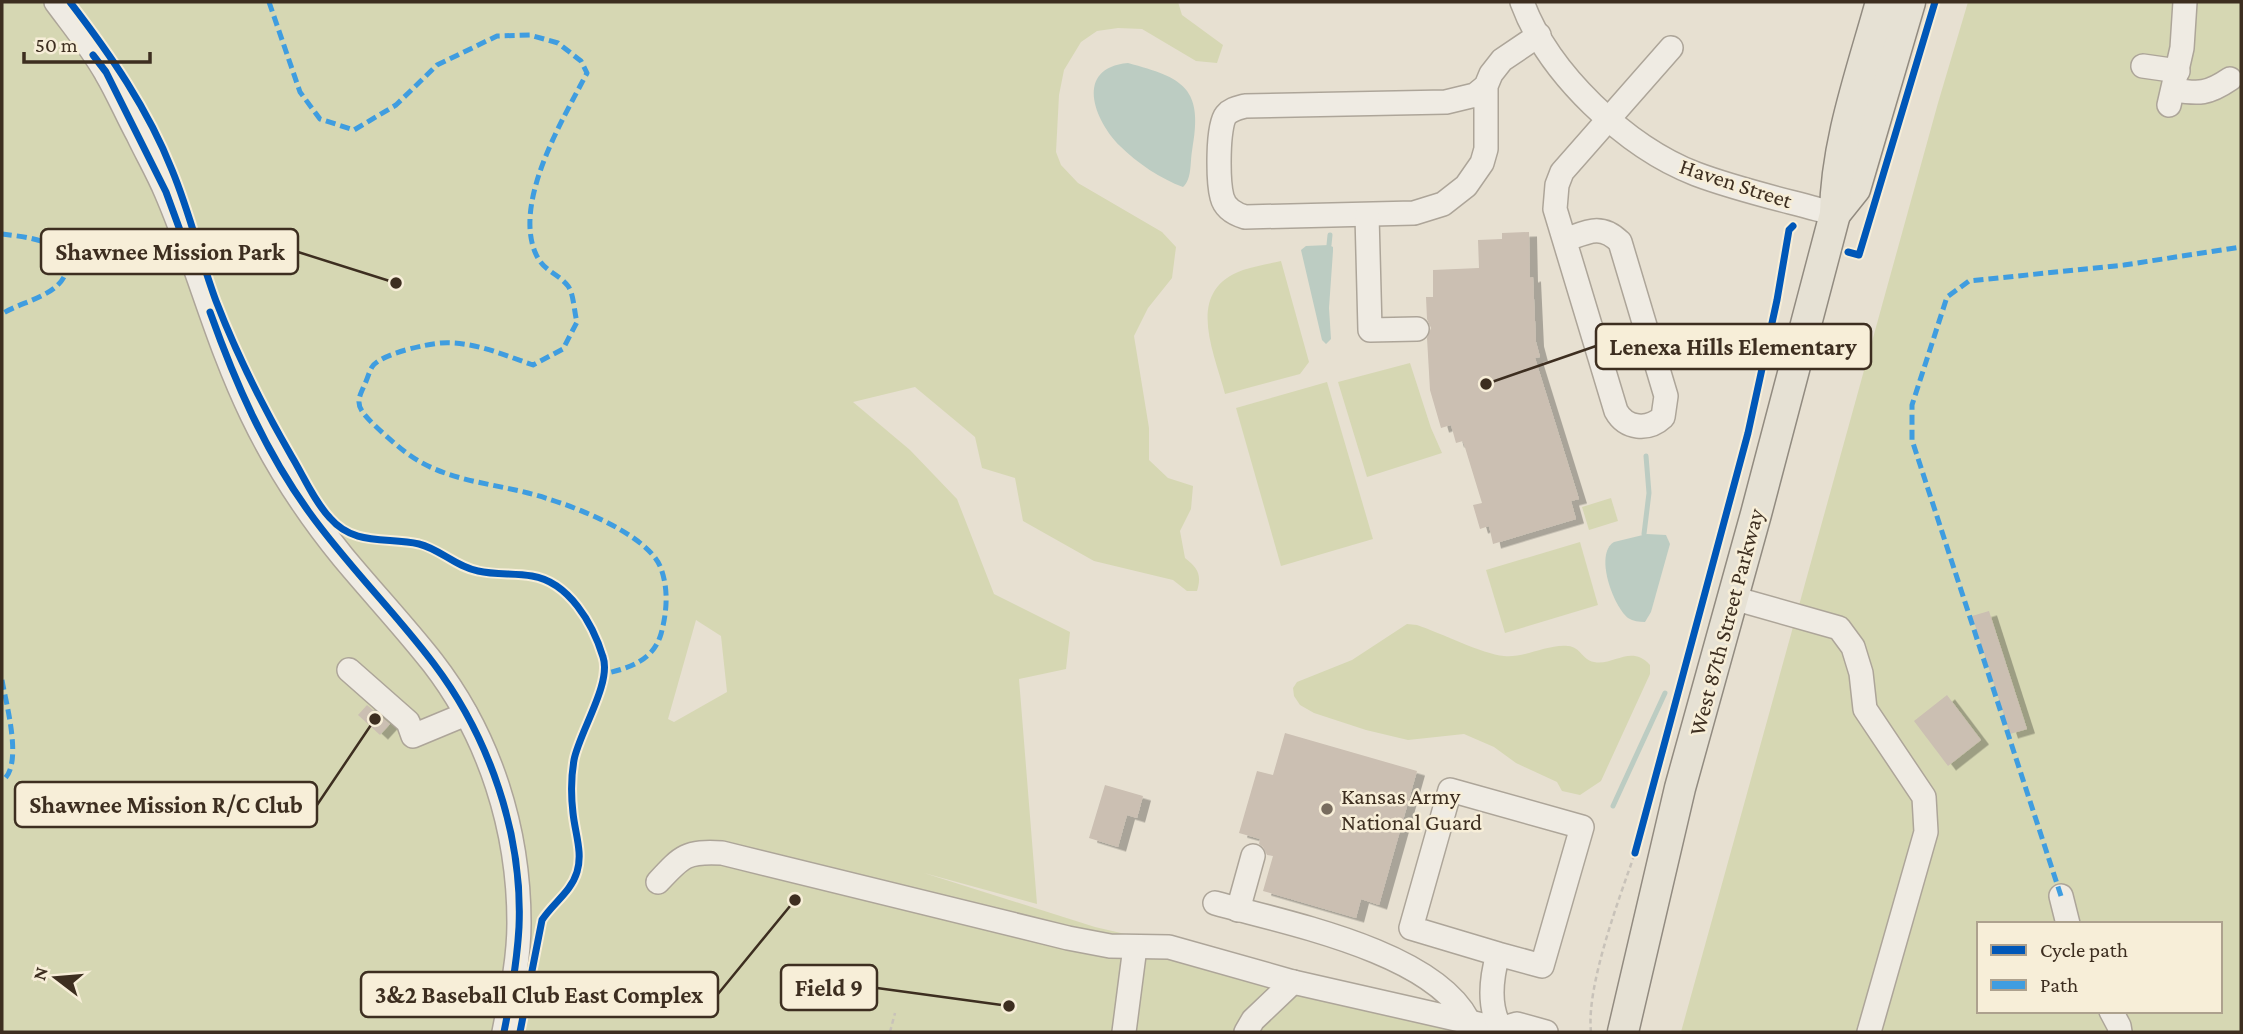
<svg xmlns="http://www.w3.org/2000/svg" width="2243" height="1034" viewBox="0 0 2243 1034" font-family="'Crimson Pro',serif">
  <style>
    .green { fill: #d6d7b3; fill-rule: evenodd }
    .water { fill: #bcccc2 }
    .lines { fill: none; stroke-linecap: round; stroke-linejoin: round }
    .stream { stroke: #bcccc2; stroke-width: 5 }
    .building { fill: #cbbfb2; filter: url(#shadow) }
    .minor-casing { stroke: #ada599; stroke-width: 26 }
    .major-casing { stroke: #928b80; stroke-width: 33 }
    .path { stroke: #c8c2b9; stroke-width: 2.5; stroke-dasharray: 5 3.5; stroke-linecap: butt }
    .minor { stroke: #efebe3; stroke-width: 23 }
    .major { stroke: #e6e1d4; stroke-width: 30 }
    .quiet { stroke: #3f9de0; stroke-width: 5; stroke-dasharray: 10 5; stroke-linecap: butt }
    .cycleway-casing { stroke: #f7eed8; stroke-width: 11 }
    .cycleway { stroke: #0057b8; stroke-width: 7 }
    .poi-dot { fill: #786c5e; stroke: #f7eed8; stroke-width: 2.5 }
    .labels { text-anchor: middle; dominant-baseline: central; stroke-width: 5; stroke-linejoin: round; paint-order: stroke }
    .street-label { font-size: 23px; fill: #3d2e20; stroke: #f7eed8 }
    .poi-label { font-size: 23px; fill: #3d2e20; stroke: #f7eed8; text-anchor: start }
    .leader { fill: none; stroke: #3d2e20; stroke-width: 2.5 }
    .callout-dot { fill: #3d2e20; stroke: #f7eed8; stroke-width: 2.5 }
    .callout { fill: #f7eed8; stroke: #3d2e20; stroke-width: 2.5 }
    .callout-label { font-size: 24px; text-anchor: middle; font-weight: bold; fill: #3d2e20 }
  </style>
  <defs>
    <filter id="shadow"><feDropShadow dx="8" dy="4.5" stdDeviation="0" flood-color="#0004"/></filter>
  </defs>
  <rect width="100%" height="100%" fill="#e7e0d1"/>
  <g class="green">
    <path d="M2 2H1178L1182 15 1223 45 1217 63 1196 61 1142 29 1118 28 1097 31 1081 42 1064 70 1059 95 1056 152 1061 165 1078 183 1162 232 1176 247 1172 278 1148 308 1134 336 1149 428V460L1168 478 1193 486 1191 509 1180 531 1185 558C1198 568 1202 575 1197 591H1187L1173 580 1094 561 1023 521 1015 478 982 468 975 437 915 387 853 402 910 450 957 499 994 594 1070 632 1066 669 1019 679 1037 904 924 873 1095 927 1311 977 1431 1020 1456 1032H2ZM696 620 721 636 727 692 674 722 668 719Z"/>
    <path d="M1968 2H2241V1032H1681L1938 103ZM1979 924H2220V1011H1979Z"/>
    <path d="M1281 261 1309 362 1300 374 1225 394C1214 351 1184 291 1243 270 1255 266 1268 264 1281 261Z"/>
    <path d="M1410 363 1431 428 1442 453 1367 477 1338 382Z"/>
    <path d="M1327 382 1373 539 1281 566 1236 408Z"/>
    <path d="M1611 498 1618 521 1589 530 1582 507Z"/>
    <path d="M1580 542 1598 605 1505 633 1486 570Z"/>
    <path d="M1407 624 1417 625C1441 633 1482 654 1504 656 1526 658 1547 644 1568 646 1581 647 1582 660 1594 662 1614 666 1631 644 1650 665V674L1601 781 1580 795 1562 791 1557 782 1516 763 1494 747 1464 734 1408 740 1366 730 1314 713 1300 705 1294 696 1293 688 1297 682 1352 660Z"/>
  </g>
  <g class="water">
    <path d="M1128 63C1184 78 1204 88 1192 151 1190 163 1192 179 1183 187 1161 179 1137 163 1120 146 1094 120 1074 68 1128 63Z"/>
    <path d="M1329 245 1333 247V251L1329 308 1331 339 1326 344 1322 340 1301 250 1306 246Z"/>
    <path d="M1647 534 1666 535 1670 544 1651 612 1645 622C1639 622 1633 621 1628 618 1613 606 1594 554 1614 542Z"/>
  </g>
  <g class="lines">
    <g class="stream">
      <path d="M1329 245 1330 235"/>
      <path d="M1644 534 1649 493 1646 456"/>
      <path d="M1613 806 1665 693"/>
    </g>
  </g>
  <g class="building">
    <path d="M1529 232 1530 278 1533 277 1536 342 1540 357 1535 358 1579 499 1571 501 1576 519 1493 544 1489 526 1480 529 1473 505 1482 503 1463 441 1456 443 1451 425 1441 428 1430 390 1427 338 1431 328 1427 319 1426 297H1433V270L1479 268 1478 240 1502 239V233Z"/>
    <path d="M1989 611 2027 729 2010 734 1972 616Z"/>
    <path d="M1947 695 1981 740 1948 766 1914 721Z"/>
    <path d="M367 705 390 724 380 735 358 715Z"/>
    <path d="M1285 733 1417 771 1379 905 1361 899 1356 918 1263 891 1273 856 1267 855 1263 847 1259 844 1260 839 1239 833 1257 771 1273 775Z"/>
    <path d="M1105 785 1143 796 1137 818 1127 815 1118 847 1089 838Z"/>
  </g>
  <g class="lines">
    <defs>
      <g id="minor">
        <path d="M56 2C73 25 92 48 106 73 118 93 127 115 138 135 147 154 158 173 166 192 198 266 217 343 252 415 276 465 307 513 343 557 372 592 404 626 433 663 490 737 519 830 519 923 519 960 511 996 504 1032"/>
        <path d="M1522 2C1548 73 1626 147 1696 174 1741 191 1789 201 1835 214"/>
        <path d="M2143 66 2178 71"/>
        <path d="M1486 86 1475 95 1446 102 1245 106C1238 108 1231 109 1226 115 1217 126 1218 182 1222 197 1225 209 1235 214 1245 217L1414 213 1443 204 1466 186 1482 163 1486 149V86L1491 74 1502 60 1539 35"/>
        <path d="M2174 90C2199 94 2208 94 2230 79"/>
        <path d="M2169 105 2182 48 2185 2"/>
        <path d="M1367 215 1370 330 1417 329"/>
        <path d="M1565 240C1587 232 1601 223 1620 242L1666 396 1663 417C1648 431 1626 429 1616 411L1555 209 1557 185 1562 172 1671 48"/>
        <path d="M1733 598 1839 628 1853 647 1861 673 1865 709 1924 797 1926 832 1869 1032"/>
        <path d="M349 670 408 722 413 736 466 714"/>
        <path d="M658 882C682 856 686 851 722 853L1068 938 1110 946 1169 947 1293 982 1500 1029 1517 1024 1546 1032"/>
        <path d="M2061 896 2068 924"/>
        <path d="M1215 903C1286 923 1432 951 1468 1020"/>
        <path d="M1238 910 1253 856"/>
        <path d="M1498 954 1542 966 1582 827 1450 790 1411 928 1498 954C1491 979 1487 1009 1503 1032"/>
        <path d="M2111 1011 2119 1026 2120 1032"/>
        <path d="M1124 1032 1135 947"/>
        <path d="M1246 1032 1253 1020 1293 982"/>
      </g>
      <g id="major">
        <path d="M1835 214 1855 189 1910 2"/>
        <path d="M1623 1032 1680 788 1756 514 1835 214C1836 142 1862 71 1881 2"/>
      </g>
    </defs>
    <use href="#minor" class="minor-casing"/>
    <use href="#major" class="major-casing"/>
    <g class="path">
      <path d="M890 1032 895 1013"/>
      <path d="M1591 1032C1586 986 1619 899 1635 853"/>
    </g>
    <use href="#minor" class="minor"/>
    <use href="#major" class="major"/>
    <g class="quiet">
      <path d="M269 2 300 92 320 119 354 130 396 105 437 65 497 36 530 35 558 43 581 61 587 73C563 119 514 200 535 252 543 272 557 272 568 286 574 294 574 312 577 322L563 349 533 365C504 355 473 341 441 343 426 344 380 354 372 367 369 372 367 380 364 386 360 395 356 402 362 411 367 420 395 444 404 451 441 480 485 482 528 493 564 502 644 531 660 566 669 588 667 612 661 634 653 661 629 668 604 674"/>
      <path d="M2 234C25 237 58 239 68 264 65 296 23 300 2 314"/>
      <path d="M2 680C6 704 24 766 2 781"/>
      <path d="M2061 896 1912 440V405L1947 297 1969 281 2124 265 2241 247"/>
    </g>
    <defs>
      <g id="cycleway">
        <path d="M70 2C110 54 148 109 172 170 190 213 200 258 216 301 237 355 263 407 292 457 304 477 314 501 330 518 354 546 386 537 419 544 440 549 456 567 478 571 496 575 514 573 532 576 569 582 593 624 603 657 612 683 579 733 574 760 571 777 571 796 573 813 575 833 583 853 577 872 571 892 553 903 542 920L520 1032"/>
        <path d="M93 55 106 72 166 192 192 263"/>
        <path d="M1848 252 1859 255 1935 2"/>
        <path d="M210 312C235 382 265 451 309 512 347 565 394 611 434 664 489 737 523 834 519 927 517 963 511 997 504 1032"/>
        <path d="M1635 853 1748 433 1777 300 1789 230 1793 226"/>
      </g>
    </defs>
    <use href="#cycleway" class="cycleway-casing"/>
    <use href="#cycleway" class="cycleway"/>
  </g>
  <circle class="poi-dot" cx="1327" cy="809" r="7"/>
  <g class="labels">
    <g class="street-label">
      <text transform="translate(1736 183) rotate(18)">Haven Street</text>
      <text transform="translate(1726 622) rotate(-75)">West 87th Street Parkway</text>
    </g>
    <g class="poi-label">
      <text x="1341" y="796">Kansas Army<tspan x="1341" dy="26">National Guard</tspan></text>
    </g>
  </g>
  <path class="leader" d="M396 283L298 252M1486 384L1596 346M375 719L317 805M1009 1006L877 988M795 900L718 994"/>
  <g class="callout-dot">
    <circle cx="396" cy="283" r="7"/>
    <circle cx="1486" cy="384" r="7"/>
    <circle cx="375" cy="719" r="7"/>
    <circle cx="1009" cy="1006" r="7"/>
    <circle cx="795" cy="900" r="7"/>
  </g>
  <g class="callout">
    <rect x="41" y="229" width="257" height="45" rx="7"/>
    <rect x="1596" y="324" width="275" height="45" rx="7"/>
    <rect x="15" y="782" width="302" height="45" rx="7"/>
    <rect x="781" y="965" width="96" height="45" rx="7"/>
    <rect x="361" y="972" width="357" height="45" rx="7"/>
  </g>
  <g class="callout-label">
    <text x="170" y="260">Shawnee Mission Park</text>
    <text x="1733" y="355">Lenexa Hills Elementary</text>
    <text x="166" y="813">Shawnee Mission R/C Club</text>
    <text x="829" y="996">Field 9</text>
    <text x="539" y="1003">3&amp;2 Baseball Club East Complex</text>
  </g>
  <rect width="2243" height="1034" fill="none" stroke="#3d2e20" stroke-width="7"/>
  <rect x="1977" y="922" width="245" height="91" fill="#f7eed8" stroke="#ada18e" stroke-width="2"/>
  <rect x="1991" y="945" width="35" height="10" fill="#0057b8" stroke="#ada18e" stroke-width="2"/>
  <text x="2040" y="957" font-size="21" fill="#3d2e20">Cycle path</text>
  <rect x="1991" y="980" width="35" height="10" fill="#3f9de0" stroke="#ada18e" stroke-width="2"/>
  <text x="2040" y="992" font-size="21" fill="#3d2e20">Path</text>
  <g transform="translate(56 978) rotate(286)" stroke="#f7eed8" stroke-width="5" paint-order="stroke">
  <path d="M0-5L12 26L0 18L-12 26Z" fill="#3d2e20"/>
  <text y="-10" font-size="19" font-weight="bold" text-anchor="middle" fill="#3d2e20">N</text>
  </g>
  <path d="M24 52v10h126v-10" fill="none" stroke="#3d2e20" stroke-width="3.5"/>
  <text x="35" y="52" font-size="21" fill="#3d2e20" stroke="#f7eed8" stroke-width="5" paint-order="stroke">50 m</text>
</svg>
